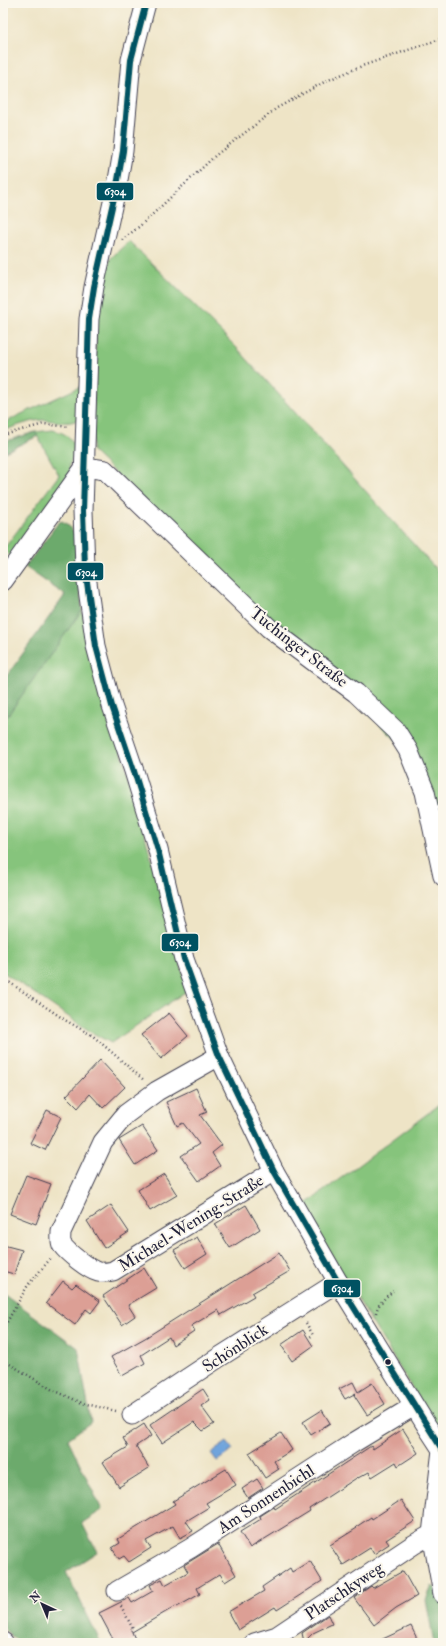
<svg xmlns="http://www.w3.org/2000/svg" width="446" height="1646" viewBox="0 0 446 1646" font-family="'IM FELL Double Pica',serif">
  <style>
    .green { fill: #86c47c; stroke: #54735c }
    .forest { fill: #6caa6c; stroke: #476654 }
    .water { fill: #70a4dc; stroke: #49638c }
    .building { fill: #dc9f95 }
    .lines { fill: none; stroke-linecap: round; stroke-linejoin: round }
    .minor-casing { stroke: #413f50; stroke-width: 21 }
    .path { stroke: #413f50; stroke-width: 2.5; stroke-dasharray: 1 3; stroke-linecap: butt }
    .minor { stroke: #fff; stroke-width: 19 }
    .bus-1-casing { stroke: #fbf7ec; stroke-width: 9 }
    .bus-1 { stroke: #005262; stroke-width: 6 }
    .bus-dot { fill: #22223b; stroke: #fbf7ec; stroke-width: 1.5 }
    .labels { text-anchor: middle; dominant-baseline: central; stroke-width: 4; stroke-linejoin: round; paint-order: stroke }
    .street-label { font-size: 17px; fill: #22223b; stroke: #fbf7ec }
    .line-badge { stroke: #fbf7ec; stroke-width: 1.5 }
    .badge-label { font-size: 11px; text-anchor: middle; font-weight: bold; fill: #fff }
  </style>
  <rect width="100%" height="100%" fill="#fbf7ec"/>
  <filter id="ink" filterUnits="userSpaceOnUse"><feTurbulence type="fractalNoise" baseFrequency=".025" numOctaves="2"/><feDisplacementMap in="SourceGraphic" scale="8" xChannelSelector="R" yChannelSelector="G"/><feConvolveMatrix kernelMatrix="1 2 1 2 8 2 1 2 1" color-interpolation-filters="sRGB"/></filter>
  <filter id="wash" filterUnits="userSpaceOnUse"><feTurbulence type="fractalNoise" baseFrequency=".012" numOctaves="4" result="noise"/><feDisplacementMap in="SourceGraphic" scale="16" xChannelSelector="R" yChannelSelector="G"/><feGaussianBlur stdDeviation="0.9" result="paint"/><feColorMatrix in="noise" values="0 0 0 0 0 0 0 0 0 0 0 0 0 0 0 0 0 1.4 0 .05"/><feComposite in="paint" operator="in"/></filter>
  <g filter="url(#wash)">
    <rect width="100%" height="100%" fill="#eee4c6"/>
    <g class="green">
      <path d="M129 241 237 348 443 577V859L417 760 92 451 97 311 110 259Z"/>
      <path d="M82 386 79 419C69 426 54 420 42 420 29 421 16 426 3 431V424L17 416Z"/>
      <path d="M53 430C74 435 79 446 69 466L74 474 12 558 3 550 59 475 35 432Z"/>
      <path d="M82 610 188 990 111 1043 91 1032 3 972V722Z"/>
      <path d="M443 1102V1439L302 1207Z"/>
    </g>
    <g class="forest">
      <path d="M35 432 38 436 3 453V442Z"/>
      <path d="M62 521 68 525 75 534 82 610 3 722V681L65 595 25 567 58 523Z"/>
      <path d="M3 1293 78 1348 91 1422 68 1439 102 1510 82 1523 97 1552 66 1572 101 1643H19L3 1628Z"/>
      <path d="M432 1586 443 1591V1643H434L426 1600Z"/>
    </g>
    <path class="water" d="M227 1442 233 1450 217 1461 211 1453Z"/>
    <g id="blocks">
      <g class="building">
        <path d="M169 1013 188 1036 161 1059 141 1035Z"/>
        <path d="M100 1060 125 1087 103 1108 90 1094 78 1108 66 1096Z"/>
        <path d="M196 1088 207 1112 200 1115 222 1145 212 1153 220 1166 199 1181 181 1156 199 1144 183 1123 177 1126 166 1102Z"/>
        <path d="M47 1110 61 1117 45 1150 30 1143Z"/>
        <path d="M142 1126 158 1150 135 1165 119 1140Z"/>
        <path d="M164 1174 177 1195 150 1211 138 1190Z"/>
        <path d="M26 1175 51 1184 36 1224 10 1214Z"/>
        <path d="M111 1205 129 1232 104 1248 87 1221Z"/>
        <path d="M246 1205 260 1229 230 1248 215 1224Z"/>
        <path d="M197 1237 207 1254 185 1268 174 1250Z"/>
        <path d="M3 1245 22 1250 14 1274 3 1271Z"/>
        <path d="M279 1253 290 1271 252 1293 254 1296 221 1315 218 1310 191 1326 194 1331 173 1345 169 1337 141 1355 145 1363 122 1376 111 1357 145 1338Z"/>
        <path d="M144 1268 156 1288 128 1305 135 1316 122 1325 103 1296Z"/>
        <path d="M63 1281 72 1288 76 1284 100 1301 91 1313 86 1309 75 1325 46 1303Z"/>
        <path d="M303 1330 313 1346 292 1361 281 1345Z"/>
        <path d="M353 1382 358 1392 372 1383 385 1404 367 1415 354 1395 356 1393 345 1399 339 1389Z"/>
        <path d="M203 1389 210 1400 201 1406 214 1424 203 1431 194 1422 162 1443 150 1425Z"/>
        <path d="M322 1410 330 1423 311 1435 303 1422Z"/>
        <path d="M144 1424 151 1436 136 1446 149 1468 119 1487 103 1462 128 1447 123 1438Z"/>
        <path d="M403 1429 418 1453 398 1466 396 1462 372 1477 369 1472 358 1478V1477L309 1509 310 1511 250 1548 240 1532 261 1519 260 1516 274 1507 275 1509 371 1446 373 1449Z"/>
        <path d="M281 1433 292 1450 274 1461 279 1469 265 1478 249 1453Z"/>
        <path d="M226 1469 236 1485 206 1503 209 1507 186 1521 193 1531 180 1538 173 1526 146 1541 151 1548 129 1562 124 1556 119 1559 112 1548 120 1543 118 1539 175 1504 173 1501Z"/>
        <path d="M257 1479 263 1488 248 1498 242 1489Z"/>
        <path d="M401 1500 415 1521 386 1540 389 1544 374 1554 370 1548 343 1565 330 1545 357 1528 356 1527 371 1517 372 1519Z"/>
        <path d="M218 1544 236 1575 225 1582 220 1574 197 1588 200 1594 177 1607 176 1606 132 1632 135 1639 128 1643H115L99 1613 129 1598 132 1603 153 1591 150 1585 162 1579 165 1585 188 1572 184 1565Z"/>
        <path d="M310 1561 322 1581 277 1610 275 1607 238 1630 228 1612 264 1591 262 1587 290 1568 292 1572Z"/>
        <path d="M403 1571 417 1596 396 1608 374 1625 354 1598 371 1586 373 1588Z"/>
        <path d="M328 1615 332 1624 313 1633 304 1642 302 1633Z"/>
        <path d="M411 1626 419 1643H374Z"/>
      </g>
    </g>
  </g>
  <g filter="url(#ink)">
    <use href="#blocks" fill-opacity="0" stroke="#413f50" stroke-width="1"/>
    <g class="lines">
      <defs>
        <g id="minor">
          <path d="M146 3 131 60 123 151 118 180 94 287 89 319 83 511 85 568 96 646 112 706 134 771 158 850 184 959 219 1056 274 1171 338 1282 428 1428 443 1451"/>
          <path d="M3 581 85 467 105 470 269 628 356 693 396 731 408 750 425 792 443 876"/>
          <path d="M219 1056 157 1091 126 1114 103 1142 61 1232C61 1236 60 1241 62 1245 68 1253 88 1269 98 1272 103 1273 108 1272 113 1271L274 1171"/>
          <path d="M132 1415 218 1358 338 1282"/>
          <path d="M442 1450 432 1534 443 1594"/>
          <path d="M117 1591 191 1548 353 1443 414 1406"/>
          <path d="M3 1642 4 1643"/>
          <path d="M254 1643 277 1636 413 1545 432 1534"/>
        </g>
      </defs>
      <use href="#minor" class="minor-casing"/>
      <g class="path">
        <path d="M3 9 4 3"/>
        <path d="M122 240 140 226 216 155 277 108 326 81 362 66 443 38"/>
        <path d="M3 435 44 424 69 427"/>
        <path d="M3 978 65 1020 93 1036 145 1081"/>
        <path d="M376 1313C378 1303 386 1297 393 1291"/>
        <path d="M306 1323 313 1335 308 1338"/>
        <path d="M3 1329 28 1285 52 1257"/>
        <path d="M3 1360 51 1389 82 1403 116 1411"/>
        <path d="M121 1606 133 1629 131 1631"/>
      </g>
      <use href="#minor" class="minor"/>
      <defs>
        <path id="bus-1" d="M146 3 131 60 123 151 118 180 94 287 89 319 83 511 85 568 96 646 112 706 134 771 158 850 184 959 219 1056 274 1171 338 1282 443 1451"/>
      </defs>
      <use href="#bus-1" class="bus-1-casing"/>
      <use href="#bus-1" class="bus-1"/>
    </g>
  </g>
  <circle class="bus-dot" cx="388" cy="1362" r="3.5"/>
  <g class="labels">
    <g class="street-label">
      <text transform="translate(299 647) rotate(38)">Tuchinger Straße</text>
      <text transform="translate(191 1223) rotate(-32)">Michael-Wening-Straße</text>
      <text transform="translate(235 1348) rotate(-33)">Schönblick</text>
      <text transform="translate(266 1499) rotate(-33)">Am Sonnenbichl</text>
      <text transform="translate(344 1591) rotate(-34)">Platschkyweg</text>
    </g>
  </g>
  <g class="line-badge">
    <rect x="96" y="182" width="38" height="19" rx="4" fill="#005262"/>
    <rect x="67" y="562" width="37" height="19" rx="4" fill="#005262"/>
    <rect x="161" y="933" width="38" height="19" rx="4" fill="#005262"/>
    <rect x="323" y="1279" width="38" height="19" rx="4" fill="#005262"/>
  </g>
  <g class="badge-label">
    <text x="115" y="195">6304</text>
    <text x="86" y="576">6304</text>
    <text x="180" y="946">6304</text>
    <text x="342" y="1292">6304</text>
  </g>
  <rect width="446" height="1646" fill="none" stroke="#fbf7ec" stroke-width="16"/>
  <g transform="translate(42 1604) rotate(316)" stroke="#fbf7ec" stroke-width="3" paint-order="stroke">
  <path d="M0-3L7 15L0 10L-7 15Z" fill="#22223b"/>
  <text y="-6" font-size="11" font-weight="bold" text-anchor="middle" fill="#22223b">N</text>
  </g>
</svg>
